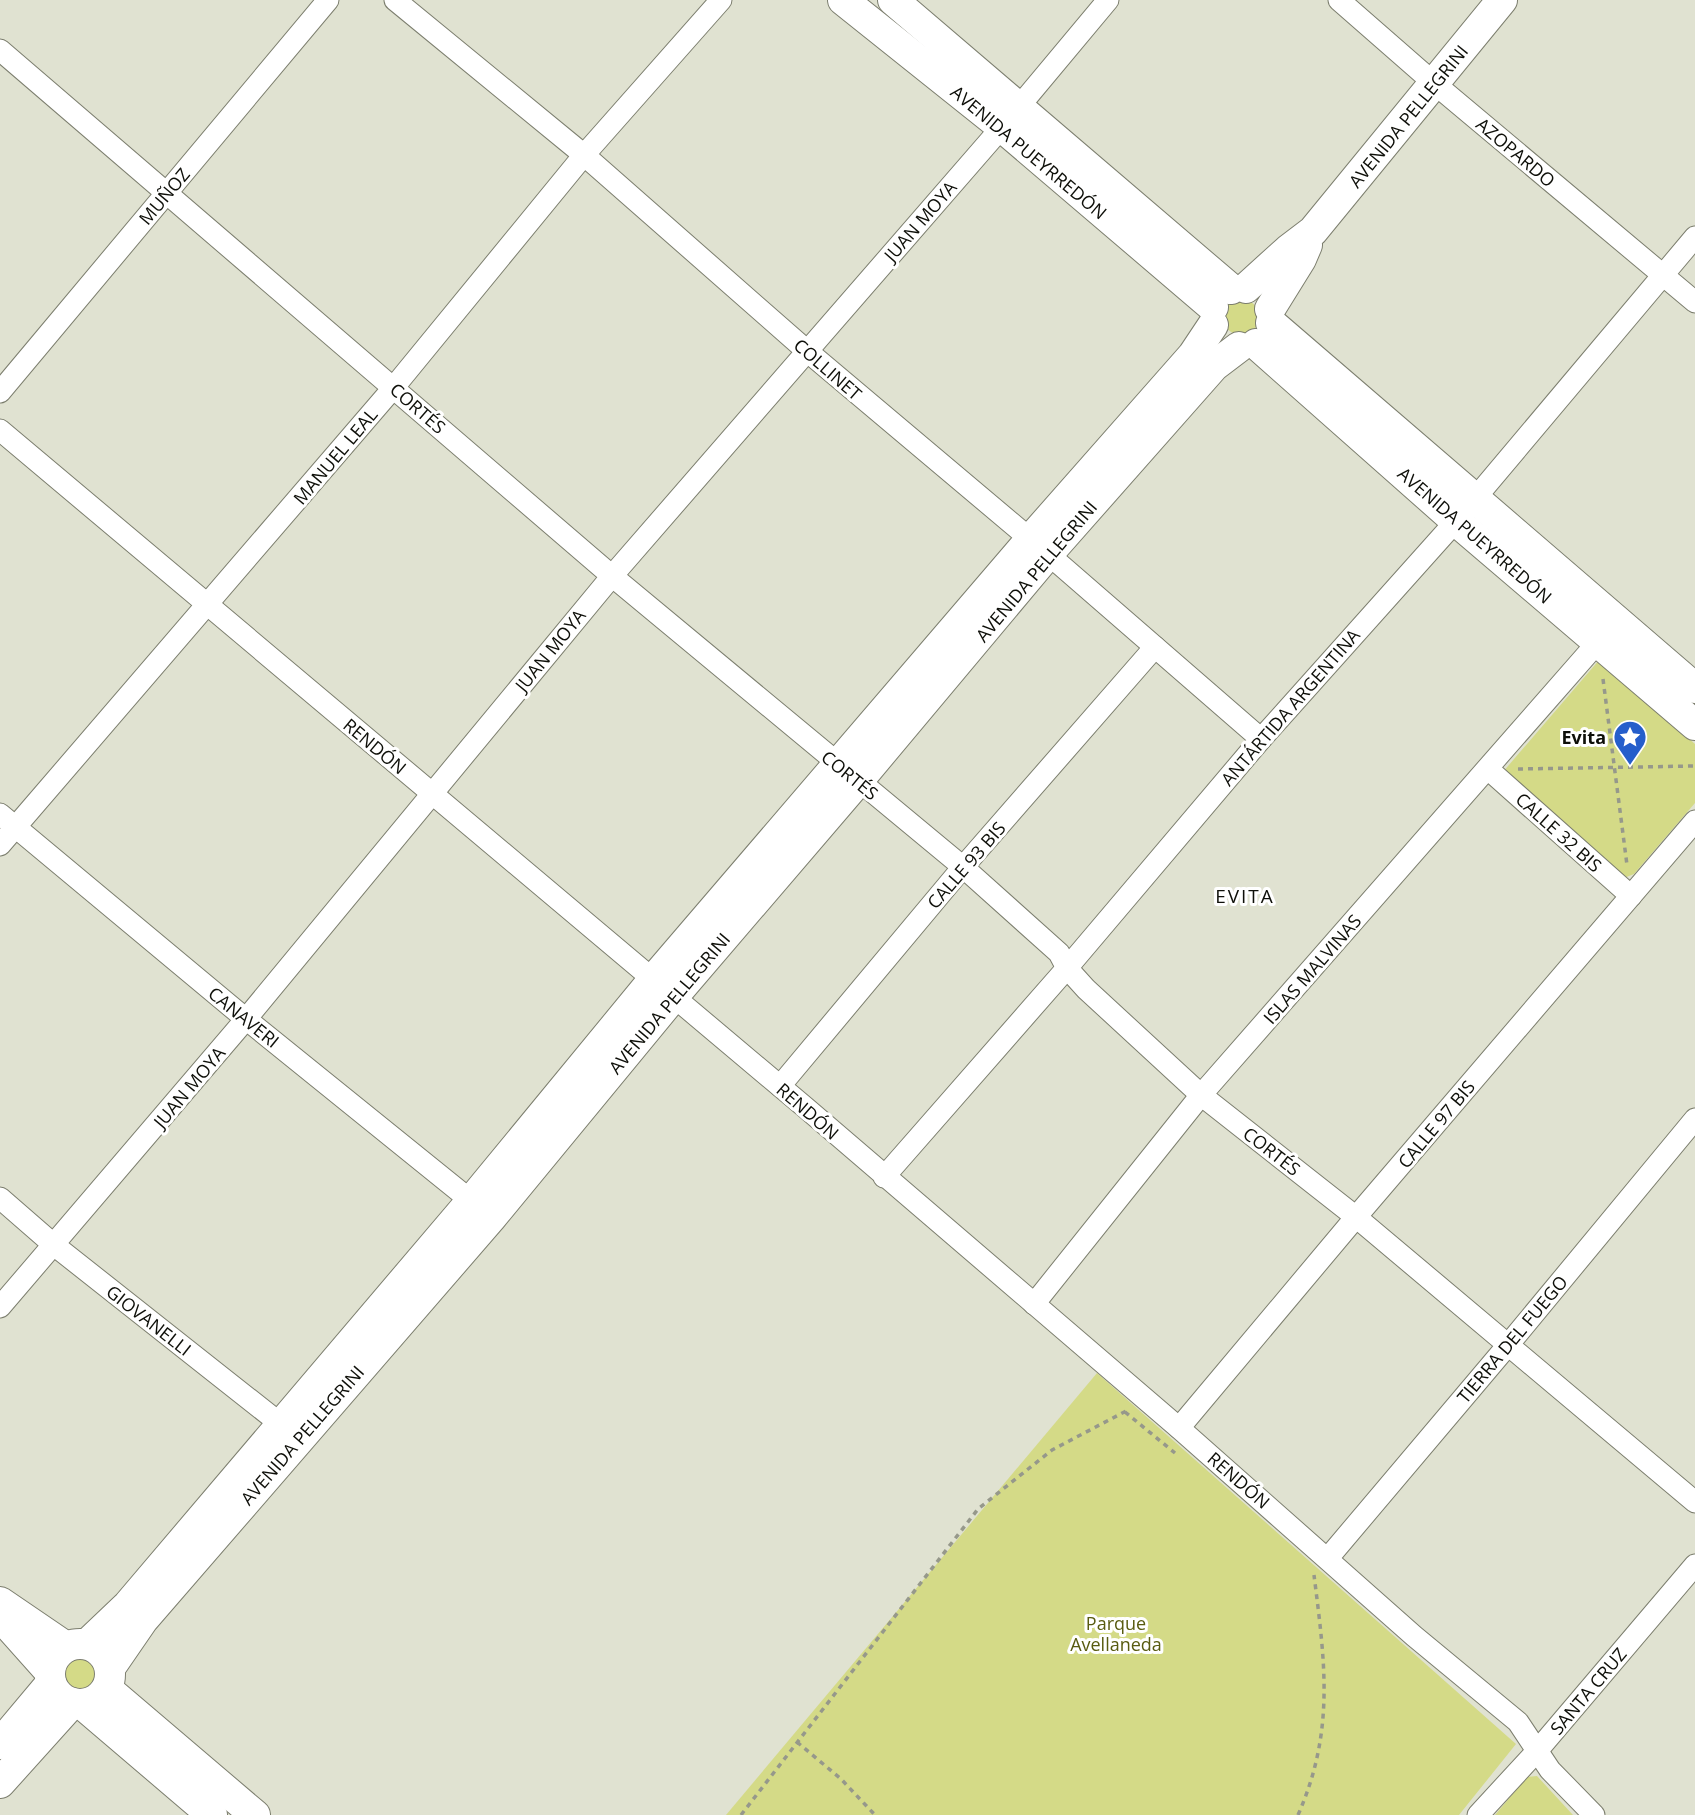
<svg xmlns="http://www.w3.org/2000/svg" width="1695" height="1815" viewBox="0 0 1695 1815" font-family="'Open Sans',sans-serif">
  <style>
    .green { fill: #d4da87 }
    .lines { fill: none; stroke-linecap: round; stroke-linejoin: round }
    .street-casing { stroke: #7c7e6e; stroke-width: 23 }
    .secondary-casing { stroke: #7c7e6e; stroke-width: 32 }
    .path { stroke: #96988b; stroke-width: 3.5; stroke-dasharray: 5 5; stroke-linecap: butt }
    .street { stroke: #fff; stroke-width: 21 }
    .secondary { stroke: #fff; stroke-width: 30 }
    .labels { text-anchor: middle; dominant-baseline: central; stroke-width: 6; stroke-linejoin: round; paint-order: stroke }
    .street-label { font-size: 18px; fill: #0e0f09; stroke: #fff }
    .poi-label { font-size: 18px; font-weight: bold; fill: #0e0f09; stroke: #fff; text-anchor: end }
    .park-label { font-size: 18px; fill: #585b10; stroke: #fff }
    .neighbourhood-label { font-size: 19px; letter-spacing: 2px; fill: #0e0f09; stroke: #fff }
  </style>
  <rect width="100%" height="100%" fill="#e0e2d1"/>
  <g class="green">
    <circle cx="1241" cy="317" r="18"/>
    <path d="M1600 659 1695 744V803L1634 874 1624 878 1502 773Z"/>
    <path d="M1097 1373 1516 1744 1459 1815H726Z"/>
    <path d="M88 1654C106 1667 101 1679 85 1692L67 1690C54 1670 68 1656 88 1654Z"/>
    <path d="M1537 1776 1573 1815H1495L1527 1777Z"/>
  </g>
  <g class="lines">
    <defs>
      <g id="street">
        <path d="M395 0 584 155 807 351 1048 554 1261 739"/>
        <path d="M1339 0 1435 84 1695 302"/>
        <path d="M0 50 612 576 963 867 1059 953 1067 968 1086 989 1201 1095 1356 1217 1695 1502"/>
        <path d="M0 392 328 0"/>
        <path d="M0 430 806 1108 1179 1428 1414 1636 1518 1722 1550 1770 1594 1815"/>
        <path d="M1488 769 1631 896"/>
        <path d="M0 814 246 1019 480 1208"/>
        <path d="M0 845 394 387 584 155 721 0"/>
        <path d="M780 1086 963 867 1155 647"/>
        <path d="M884 1177 1067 968 1261 739 1456 521 1695 237"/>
        <path d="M0 1198 54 1245 292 1433"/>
        <path d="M1034 1304 1201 1095 1598 642"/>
        <path d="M0 1307 246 1019 612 576 1002 127 1108 0"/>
        <path d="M1179 1428 1356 1217 1695 821"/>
        <path d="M1328 1558 1508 1345 1695 1119"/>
        <path d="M1478 1815 1537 1751 1695 1565"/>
      </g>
      <g id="secondary">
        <path d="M843 0 1002 127 1213 307"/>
        <path d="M893 0 1231 289"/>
        <path d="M1246 288 1288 250 1313 231 1502 0"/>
        <path d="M1270 309 1301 259 1307 245"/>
        <path d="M1271 323 1695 688"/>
        <path d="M1256 344 1456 521 1695 725"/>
        <path d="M0 1602 66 1647"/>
        <path d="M0 1616 50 1672"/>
        <circle cx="80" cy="1674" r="30"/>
        <path d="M87 1644 128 1605 472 1200 653 980 1030 540 1193 355 1213 325"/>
        <path d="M110 1668 143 1620 491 1218 673 997 858 781 1048 554 1214 366 1239 347"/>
        <path d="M107 1689 255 1815"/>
        <path d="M82 1704 212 1815"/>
        <path d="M0 1744 51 1683"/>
        <path d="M0 1783 72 1703"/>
      </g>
    </defs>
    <use href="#street" class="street-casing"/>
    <use href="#secondary" class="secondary-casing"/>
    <g class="path">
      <path d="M1603 679 1627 865"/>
      <path d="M1518 769 1695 766"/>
      <path d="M1125 1412 1175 1453"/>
      <path d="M797 1742 841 1779 875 1815"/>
      <path d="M741 1815 978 1509 1052 1450 1128 1410"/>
      <path d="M1298 1815C1335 1731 1325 1663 1314 1575"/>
    </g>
    <use href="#street" class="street"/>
    <use href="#secondary" class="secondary"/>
  </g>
  <defs>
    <symbol id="sight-pin" viewBox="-11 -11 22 30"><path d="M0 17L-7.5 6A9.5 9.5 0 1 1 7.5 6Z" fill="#255ecb" stroke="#fff"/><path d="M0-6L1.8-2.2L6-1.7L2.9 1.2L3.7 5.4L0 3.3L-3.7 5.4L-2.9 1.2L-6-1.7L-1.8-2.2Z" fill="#fff"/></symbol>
  </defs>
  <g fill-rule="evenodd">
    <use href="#sight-pin" x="1611" y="718" width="38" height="52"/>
  </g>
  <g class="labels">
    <g class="street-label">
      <text transform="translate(1408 116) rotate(-51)">AVENIDA PELLEGRINI</text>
      <text transform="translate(1029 152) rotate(40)">AVENIDA PUEYRREDÓN</text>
      <text transform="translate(1516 152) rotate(40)">AZOPARDO</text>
      <text transform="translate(164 196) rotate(-50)">MUÑOZ</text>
      <text transform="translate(920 221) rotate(-49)">JUAN MOYA</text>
      <text transform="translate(828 369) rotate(41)">COLLINET</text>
      <text transform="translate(418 408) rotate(41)">CORTÉS</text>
      <text transform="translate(335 456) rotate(-50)">MANUEL LEAL</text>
      <text transform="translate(1475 535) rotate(41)">AVENIDA PUEYRREDÓN</text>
      <text transform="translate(1036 571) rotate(-50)">AVENIDA PELLEGRINI</text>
      <text transform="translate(550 650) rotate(-51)">JUAN MOYA</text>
      <text transform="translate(1290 707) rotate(-49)">ANTÁRTIDA ARGENTINA</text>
      <text transform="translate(375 746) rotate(40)">RENDÓN</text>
      <text transform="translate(850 775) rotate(39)">CORTÉS</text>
      <text transform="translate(1559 832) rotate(42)">CALLE 32 BIS</text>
      <text transform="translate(966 865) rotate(-49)">CALLE 93 BIS</text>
      <text transform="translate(1312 969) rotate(-49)">ISLAS MALVINAS</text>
      <text transform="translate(669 1003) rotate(-50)">AVENIDA PELLEGRINI</text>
      <text transform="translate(244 1017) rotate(39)">CANAVERI</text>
      <text transform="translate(189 1087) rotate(-50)">JUAN MOYA</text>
      <text transform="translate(808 1111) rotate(41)">RENDÓN</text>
      <text transform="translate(1436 1124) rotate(-50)">CALLE 97 BIS</text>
      <text transform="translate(1272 1151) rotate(38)">CORTÉS</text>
      <text transform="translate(149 1320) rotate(38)">GIOVANELLI</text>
      <text transform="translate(1512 1339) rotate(-50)">TIERRA DEL FUEGO</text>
      <text transform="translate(302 1435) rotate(-49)">AVENIDA PELLEGRINI</text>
      <text transform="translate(1239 1480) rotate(41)">RENDÓN</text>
      <text transform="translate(1588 1691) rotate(-50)">SANTA CRUZ</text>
    </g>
    <g class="poi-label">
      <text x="1606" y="737">Evita</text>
    </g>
    <g class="park-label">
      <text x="1116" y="1623">Parque<tspan x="1116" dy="21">Avellaneda</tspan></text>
    </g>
    <g class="neighbourhood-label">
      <text x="1245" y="896">EVITA</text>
    </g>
  </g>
</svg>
